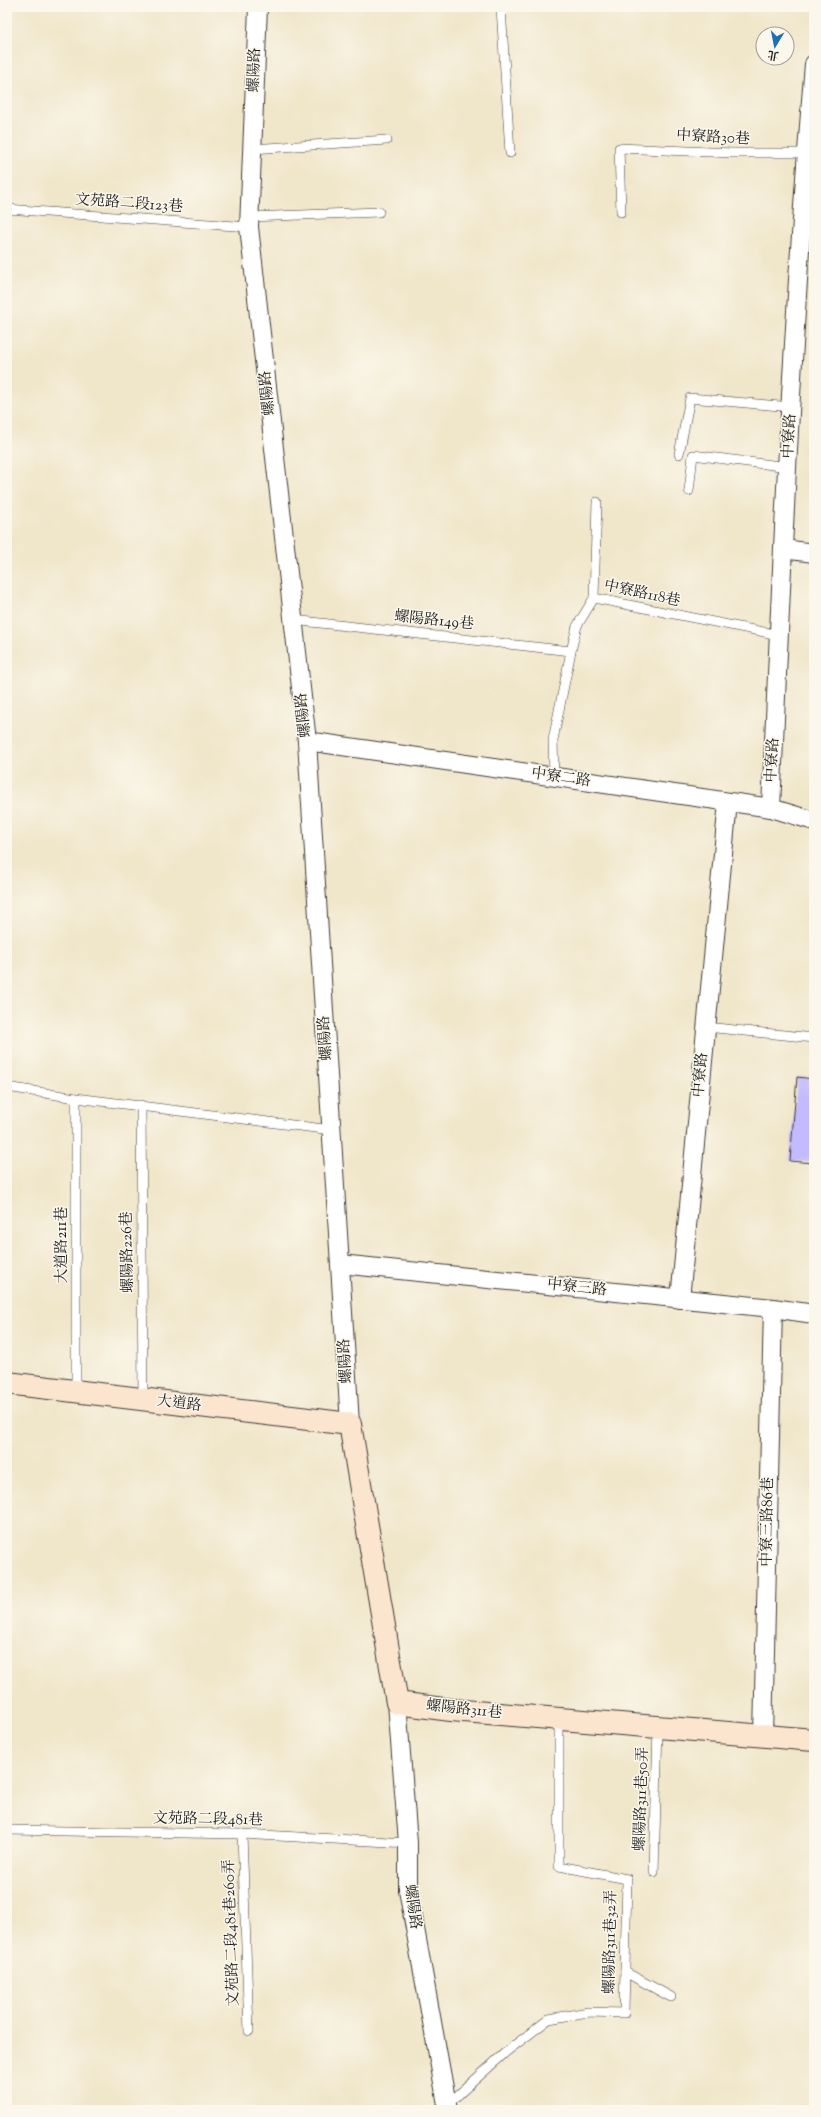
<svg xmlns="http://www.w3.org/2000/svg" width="821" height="2117" viewBox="0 0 821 2117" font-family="'Sorts Mill Goudy','Noto Serif TC',serif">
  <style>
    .building { fill: #c3baff }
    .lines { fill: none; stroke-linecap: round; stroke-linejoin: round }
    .lane-casing { stroke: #3c3a36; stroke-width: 10 }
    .street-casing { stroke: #3c3a36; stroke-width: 20 }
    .secondary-casing { stroke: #3c3a36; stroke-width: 24 }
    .lane { stroke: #fff; stroke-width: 9 }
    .street { stroke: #fff; stroke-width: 18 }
    .secondary { stroke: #fce5cf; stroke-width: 22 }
    .labels { text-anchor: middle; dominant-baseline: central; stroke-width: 3; stroke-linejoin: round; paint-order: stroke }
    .street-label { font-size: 15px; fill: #1c1c1c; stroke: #fbf7ec }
  </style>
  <rect width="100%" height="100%" fill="#fbf7ec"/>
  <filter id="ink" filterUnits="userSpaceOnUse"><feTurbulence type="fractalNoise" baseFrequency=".025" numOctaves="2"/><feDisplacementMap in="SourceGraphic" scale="8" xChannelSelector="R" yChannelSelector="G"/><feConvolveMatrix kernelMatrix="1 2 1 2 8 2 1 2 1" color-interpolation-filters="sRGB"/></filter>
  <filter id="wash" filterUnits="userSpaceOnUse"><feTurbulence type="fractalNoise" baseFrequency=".012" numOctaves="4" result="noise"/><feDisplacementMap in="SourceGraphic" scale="16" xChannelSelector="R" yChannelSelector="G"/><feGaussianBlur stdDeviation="0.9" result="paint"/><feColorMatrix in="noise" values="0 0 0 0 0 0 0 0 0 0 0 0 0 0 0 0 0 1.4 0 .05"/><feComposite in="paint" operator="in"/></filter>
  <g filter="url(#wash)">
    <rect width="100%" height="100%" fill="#f0e6ca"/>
    <g id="blocks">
      <path class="building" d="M797 1077 814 1079V1163L790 1161Z"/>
    </g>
  </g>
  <g filter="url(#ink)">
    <use href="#blocks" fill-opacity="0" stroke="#3c3a36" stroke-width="1"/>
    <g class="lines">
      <defs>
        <g id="lane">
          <path d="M501 7 510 153"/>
          <path d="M252 149 387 140"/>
          <path d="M7 209 249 227"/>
          <path d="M621 212 619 148 733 153H806"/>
          <path d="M249 217 379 212"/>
          <path d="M679 454 690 398 792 407"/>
          <path d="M689 491 693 455 788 467"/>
          <path d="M597 502 594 598 779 635"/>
          <path d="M293 620 571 651"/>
          <path d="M554 777 553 740 571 651 577 626 594 598"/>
          <path d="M706 1027 814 1038"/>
          <path d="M7 1087 76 1098 332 1130"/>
          <path d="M76 1098V1392"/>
          <path d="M141 1105 143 1399"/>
          <path d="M7 1830 242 1834 408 1843"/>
          <path d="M242 1834 249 2031"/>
          <path d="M654 1872 658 1727"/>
          <path d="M625 1972 671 1997"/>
          <path d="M448 2104 507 2051 549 2019 588 2012 624 2013 627 1879 559 1866V1719"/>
        </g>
        <g id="street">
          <path d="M258 7 249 227 307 741 350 1424"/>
          <path d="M783 549 814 553"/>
          <path d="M307 741 771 808 814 821"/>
          <path d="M771 808C782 560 793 311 814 64"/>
          <path d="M340 1264 773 1308 814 1314"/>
          <path d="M680 1299 728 802"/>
          <path d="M397 1703 408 1843V1890L448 2110"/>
          <path d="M763 1736 773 1308"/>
        </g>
        <path id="secondary" d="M7 1383 350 1424 397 1703 451 1710 814 1740"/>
      </defs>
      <use href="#lane" class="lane-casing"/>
      <use href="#street" class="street-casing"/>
      <use href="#secondary" class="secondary-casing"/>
      <use href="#lane" class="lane"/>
      <use href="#street" class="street"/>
      <use href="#secondary" class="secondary"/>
    </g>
  </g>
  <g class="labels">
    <g class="street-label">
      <text transform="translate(255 70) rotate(-88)">螺陽路</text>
      <text transform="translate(713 138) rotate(3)">中寮路30巷</text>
      <text transform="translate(129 204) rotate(4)">文苑路二段123巷</text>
      <text transform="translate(268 393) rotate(-96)">螺陽路</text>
      <text transform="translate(790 436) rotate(-87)">中寮路</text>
      <text transform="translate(642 594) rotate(12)">中寮路118巷</text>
      <text transform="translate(434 621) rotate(6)">螺陽路149巷</text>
      <text transform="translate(304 715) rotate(-96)">螺陽路</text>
      <text transform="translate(773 760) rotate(-87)">中寮路</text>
      <text transform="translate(561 778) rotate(8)">中寮二路</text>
      <text transform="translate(326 1038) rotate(-94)">螺陽路</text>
      <text transform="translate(701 1075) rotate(-85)">中寮路</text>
      <text transform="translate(62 1245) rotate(-90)">大道路211巷</text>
      <text transform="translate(128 1252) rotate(-91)">螺陽路226巷</text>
      <text transform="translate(577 1288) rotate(6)">中寮三路</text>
      <text transform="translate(346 1361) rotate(-93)">螺陽路</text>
      <text transform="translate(179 1404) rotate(7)">大道路</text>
      <text transform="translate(768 1522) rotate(-89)">中寮三路86巷</text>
      <text transform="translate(464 1710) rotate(6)">螺陽路311巷</text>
      <text transform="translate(642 1799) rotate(-88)">螺陽路311巷50弄</text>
      <text transform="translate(208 1820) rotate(1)">文苑路二段481巷</text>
      <text transform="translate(412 1907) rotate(82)">螺陽路</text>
      <text transform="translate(232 1933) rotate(-92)">文苑路二段481巷260弄</text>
      <text transform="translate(611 1942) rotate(-89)">螺陽路311巷32弄</text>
    </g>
  </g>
  <rect width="821" height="2117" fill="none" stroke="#fbf7ec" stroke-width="24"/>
  <g transform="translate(775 46) rotate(190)"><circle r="19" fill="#fbf7ec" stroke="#a29f99"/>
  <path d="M0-3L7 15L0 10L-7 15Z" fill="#1f6fb2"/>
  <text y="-6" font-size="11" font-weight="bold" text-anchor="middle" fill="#1c1c1c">北</text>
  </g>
</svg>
